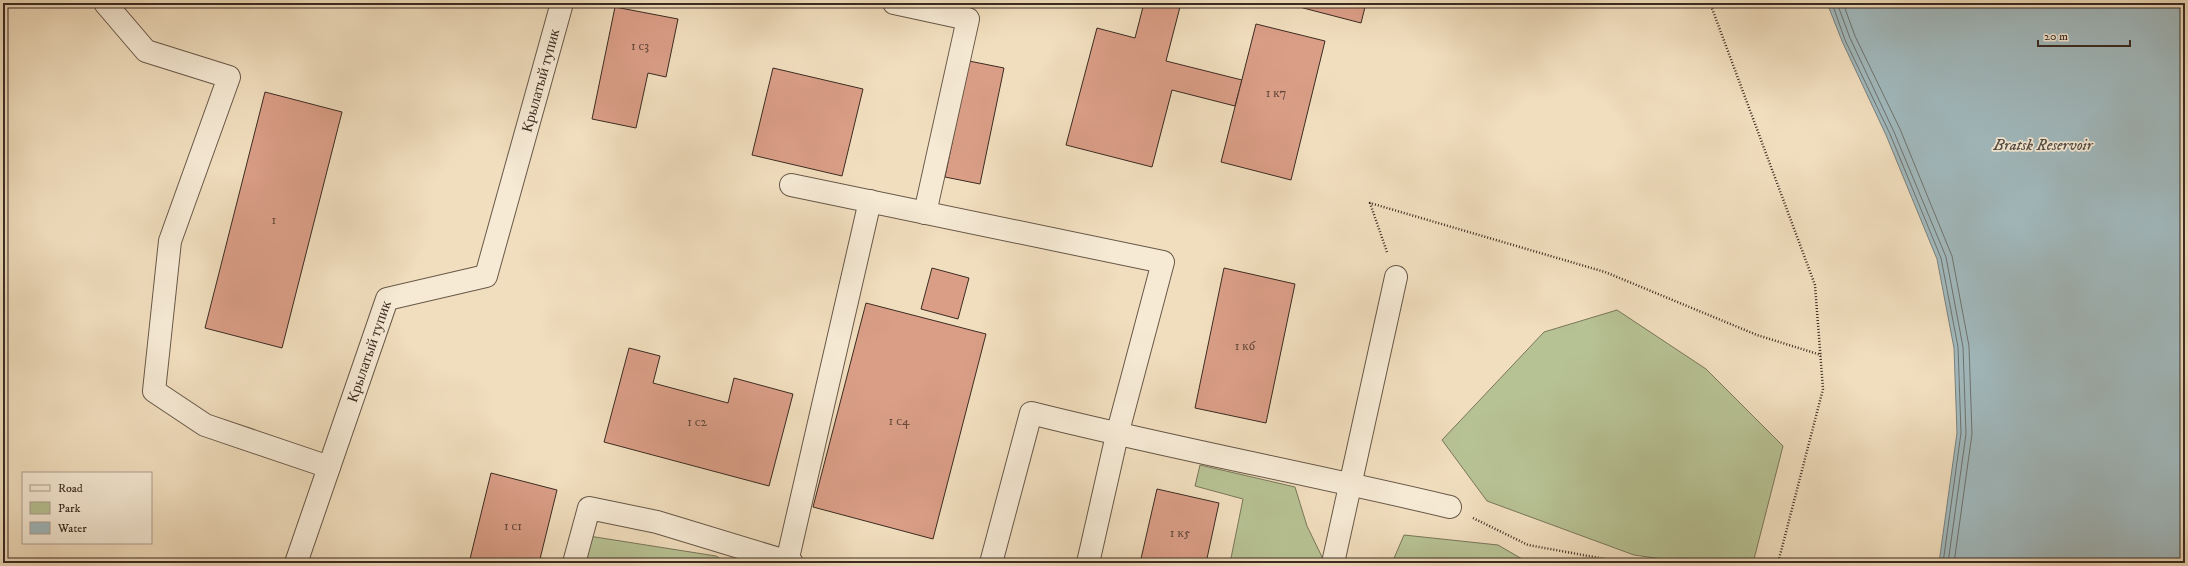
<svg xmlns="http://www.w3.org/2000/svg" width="2188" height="566" viewBox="0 0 2188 566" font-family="'IM FELL DW Pica',serif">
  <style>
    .green { fill: #b7c294; stroke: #79765a }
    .water { fill: #a1b9bd; stroke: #78807f }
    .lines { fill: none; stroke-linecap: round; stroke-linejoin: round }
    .shore { stroke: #6e726f; stroke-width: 1 }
    .building { fill: #da9e87; stroke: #3b2b21 }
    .minor-casing { stroke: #685848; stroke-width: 24 }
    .path { stroke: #3b2b21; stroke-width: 2.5; stroke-dasharray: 1 2; stroke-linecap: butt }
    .minor { stroke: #f6ead5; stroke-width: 22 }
    .labels { text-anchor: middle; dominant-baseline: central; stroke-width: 3.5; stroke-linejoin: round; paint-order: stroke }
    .number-label { font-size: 13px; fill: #63483a }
    .street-label { font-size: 15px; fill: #3b2b21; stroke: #f6ead5 }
    .water-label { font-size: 16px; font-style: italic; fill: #544e48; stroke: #f6ead5 }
  </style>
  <rect width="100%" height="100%" fill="#f1debe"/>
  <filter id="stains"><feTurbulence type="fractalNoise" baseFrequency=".005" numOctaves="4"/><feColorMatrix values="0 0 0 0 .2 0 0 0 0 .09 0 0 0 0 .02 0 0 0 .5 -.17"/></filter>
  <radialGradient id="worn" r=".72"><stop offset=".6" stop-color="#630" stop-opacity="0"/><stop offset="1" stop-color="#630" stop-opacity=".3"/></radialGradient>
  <g class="green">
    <path d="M1617 310 1706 369 1783 446 1753 563H1691L1634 555 1487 501 1442 440 1544 332Z"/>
    <path d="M1200 465 1295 487 1307 526 1325 563H1230L1243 499 1195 486Z"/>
    <path d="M576 534 716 556 727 563H569Z"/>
    <path d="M1404 535 1498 545 1529 563H1392Z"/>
  </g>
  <path class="water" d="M1827 3H2185V563H1939L1957 433 1954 348 1937 259 1886 135 1842 41Z"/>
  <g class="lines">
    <g class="shore">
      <path d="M1832 3 1845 40 1890 134 1941 258 1958 347 1961 433 1943 563"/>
      <path d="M1837 3 1850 38 1894 132 1946 257 1963 347 1966 434 1948 563"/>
      <path d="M1843 3 1855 36 1900 129 1952 256 1969 346 1972 434 1954 563"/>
    </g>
  </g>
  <g class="building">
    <path d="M1144 3H1181L1166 61 1242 80 1235 106 1172 90 1152 167 1066 145 1097 28 1135 38Z"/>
    <path d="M1284 3H1366L1361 23Z"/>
    <path d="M615 7 678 19 666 77 648 73 636 128 592 119Z"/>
    <path d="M1256 24 1325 41 1291 180 1221 162Z"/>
    <path d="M969 61 1004 68 980 184 945 177Z"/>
    <path d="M773 68 863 89 842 176 752 155Z"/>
    <path d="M265 92 342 112 282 348 205 328Z"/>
    <path d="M932 268 969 278 958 319 921 309Z"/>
    <path d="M1224 268 1295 284 1266 423 1195 408Z"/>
    <path d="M866 303 986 334 933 539 813 507Z"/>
    <path d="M629 348 660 356 653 383 728 403 734 378 793 394 769 486 604 442Z"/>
    <path d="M491 473 557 490 539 563H469Z"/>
    <path d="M1157 489 1219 503 1206 563H1140Z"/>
  </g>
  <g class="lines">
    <defs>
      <g id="minor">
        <path d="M105 3 146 51 229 77 170 241 154 391 205 425 329 467"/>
        <path d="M894 3 968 19 925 213"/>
        <path d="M791 185 1163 262 1117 435 1088 563"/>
        <path d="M787 562 870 201"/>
        <path id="s1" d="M296 563 387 299 486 276 562 3"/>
        <path d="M574 563 589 508 657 522 792 563"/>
        <path d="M991 563 1031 413C1170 448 1311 474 1450 507"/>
        <path d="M1333 563 1396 277"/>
      </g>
    </defs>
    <use href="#minor" class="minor-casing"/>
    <g class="path">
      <path d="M1710 3 1815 285 1823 389 1778 563"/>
      <path d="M1387 252 1370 203 1605 272 1757 335 1821 355"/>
      <path d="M1473 518 1528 545 1627 563"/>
    </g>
    <use href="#minor" class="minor"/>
  </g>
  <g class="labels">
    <g class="number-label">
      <text x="640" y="46">1 с3</text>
      <text x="1276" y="93">1 к7</text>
      <text x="274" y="220">1</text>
      <text x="1245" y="346">1 к6</text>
      <text x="899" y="421">1 с4</text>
      <text x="697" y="422">1 с2</text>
      <text x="513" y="526">1 с1</text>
      <text x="1180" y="533">1 к5</text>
    </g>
    <g class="street-label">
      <text stroke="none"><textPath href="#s1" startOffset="584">Крылатый тупик</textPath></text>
      <text stroke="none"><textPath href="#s1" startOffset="224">Крылатый тупик</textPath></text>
    </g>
    <g class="water-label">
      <text x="2043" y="145">Bratsk Reservoir</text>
    </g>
  </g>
  <rect width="2188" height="566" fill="none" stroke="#f1debe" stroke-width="16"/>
  <rect x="4" y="4" width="2180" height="558" fill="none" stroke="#3b2b21" stroke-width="2"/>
  <rect x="8" y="8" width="2172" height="550" fill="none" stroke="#3b2b21"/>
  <rect x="22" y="472" width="130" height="72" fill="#f6ead5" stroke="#ab9e8d"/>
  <rect x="30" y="485" width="20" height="6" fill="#f6ead5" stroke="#ab9e8d"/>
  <text x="58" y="492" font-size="12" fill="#3b2b21">Road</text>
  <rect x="30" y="502" width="20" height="12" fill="#b7c294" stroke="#ab9e8d"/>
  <text x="58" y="512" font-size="12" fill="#3b2b21">Park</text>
  <rect x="30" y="522" width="20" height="12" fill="#a1b9bd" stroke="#ab9e8d"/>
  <text x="58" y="532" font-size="12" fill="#3b2b21">Water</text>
  <path d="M2038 40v6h92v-6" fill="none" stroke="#3b2b21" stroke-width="2"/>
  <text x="2044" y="40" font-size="12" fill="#3b2b21" stroke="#f6ead5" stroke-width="3" paint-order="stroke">20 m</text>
  <rect width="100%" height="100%" filter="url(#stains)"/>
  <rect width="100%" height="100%" fill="url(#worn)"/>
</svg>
